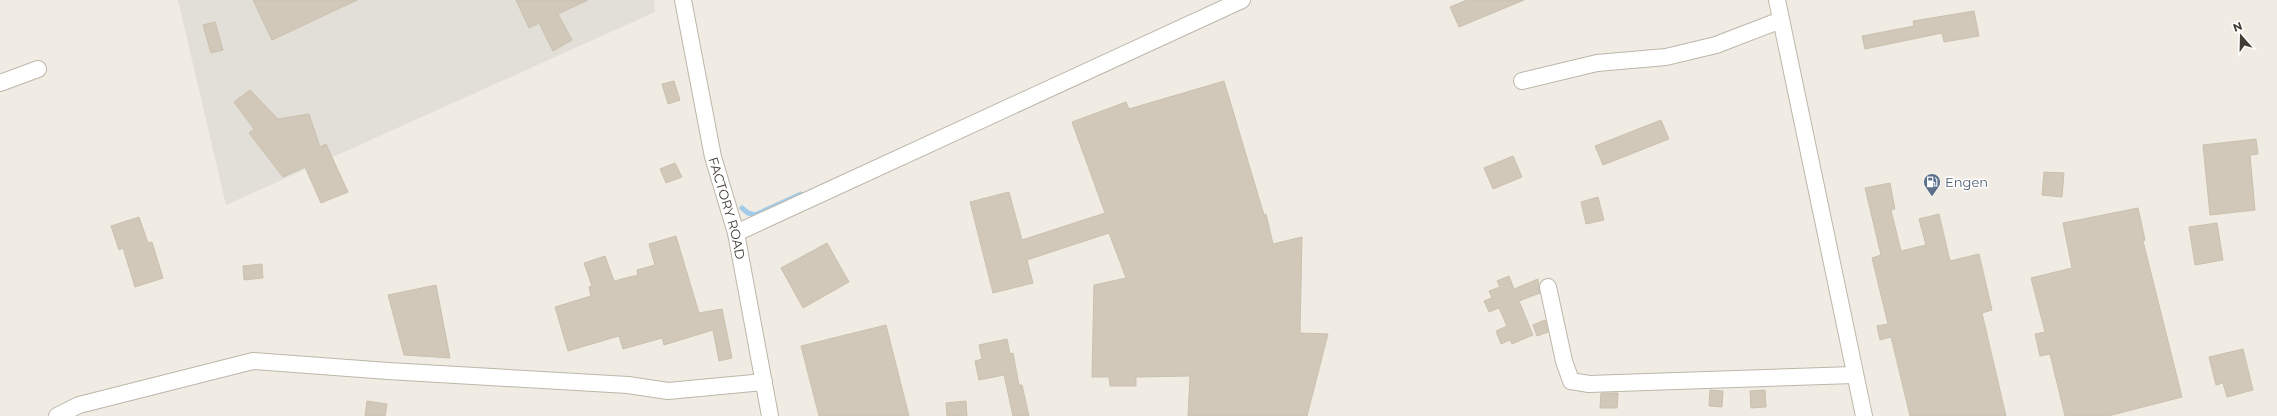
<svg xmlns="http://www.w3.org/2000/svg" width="2277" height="416" viewBox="0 0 2277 416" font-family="Montserrat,sans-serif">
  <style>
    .industrial { fill: #e2ded8 }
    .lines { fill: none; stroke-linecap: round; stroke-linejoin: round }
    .stream { stroke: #a2cae9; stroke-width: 5 }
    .building { fill: #d1c8b9; stroke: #cbc0ad }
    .minor-casing { stroke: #bdb7a9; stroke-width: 18 }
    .minor { stroke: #fff; stroke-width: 16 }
    .labels { text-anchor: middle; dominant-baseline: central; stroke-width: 3; stroke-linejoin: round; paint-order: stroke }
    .service-label { font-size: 13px; fill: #4e5e75; stroke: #fff; text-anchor: start }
    .street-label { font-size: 13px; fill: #413c34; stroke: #fff }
  </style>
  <rect width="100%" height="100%" fill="#f0ece3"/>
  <path class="industrial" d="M178 0H654L655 12 226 205Z"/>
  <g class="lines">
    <path class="stream" d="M742 208 748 213 755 215 801 194"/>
  </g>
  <g class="building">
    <path d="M253 0H357L272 40Z"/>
    <path d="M516 0H588L558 14 572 40 553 51 539 23 529 28Z"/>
    <path d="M1467 0H1524L1459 27 1450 7Z"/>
    <path d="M1974 11 1979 36 1944 42 1942 33 1865 49 1862 36 1914 26 1913 21Z"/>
    <path d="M215 22 223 50 211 53 203 25Z"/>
    <path d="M674 81 680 100 668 104 662 84Z"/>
    <path d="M1224 81 1264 215 1266 214 1273 244 1302 237 1300 333 1328 334 1307 416H1188L1190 376 1136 377V386H1110L1109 377H1092L1094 285 1126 278 1109 233 1027 260 1033 283 993 293 970 202 1009 192 1022 240 1105 213 1072 122 1126 102 1129 109Z"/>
    <path d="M250 90 278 119 309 114 320 147 326 144 348 192 321 203 305 167 283 177 249 133 254 129 234 102Z"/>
    <path d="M1661 120 1669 139 1603 165 1595 146Z"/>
    <path d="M2256 139 2258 154 2250 155 2255 210 2210 215 2203 145Z"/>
    <path d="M1513 156 1522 177 1493 189 1484 168Z"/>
    <path d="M675 163 682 177 666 183 660 169Z"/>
    <path d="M2044 172 2064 173 2062 197 2042 195Z"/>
    <path d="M1890 183 1895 209 1891 210 1901 251 1926 245 1919 219 1939 214 1950 261 1979 254 1992 310 1982 313 2006 416H1910L1891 337 1880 340 1877 326 1888 324 1872 258 1881 255 1865 188Z"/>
    <path d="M1598 197 1604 220 1586 224 1581 202Z"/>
    <path d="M2138 208 2145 240 2143 241 2182 397 2108 416H2065L2050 354 2040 356 2035 334 2045 332 2031 278 2072 268 2063 223Z"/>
    <path d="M139 217 148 243 152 242 163 278 135 287 123 248 119 250 111 226Z"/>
    <path d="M2217 223 2223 260 2195 265 2189 227Z"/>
    <path d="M676 236 699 313 722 309 732 358 719 361 713 330 664 345 662 338 623 349 619 336 568 351 555 307 591 296 589 287 592 286 584 263 605 256 614 281 638 275 637 270 655 265 649 244Z"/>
    <path d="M827 243 849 282 803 308 781 268Z"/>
    <path d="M262 264 263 278 244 280 243 266Z"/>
    <path d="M1509 276 1514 289 1538 279 1540 293 1519 301 1533 335 1512 344 1510 340 1501 344 1496 331 1507 326 1499 308 1489 312 1484 301 1492 298 1489 291 1500 287 1497 281Z"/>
    <path d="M436 285 450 358 404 355 388 295Z"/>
    <path d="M1545 320 1548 332 1537 336 1533 325Z"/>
    <path d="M886 325 909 416H819L801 346Z"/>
    <path d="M1007 339 1010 354 1013 353 1019 385H1022L1029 416H1013L1004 375 979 380 975 361 982 359 979 345Z"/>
    <path d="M2243 349 2253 390 2227 397 2223 383 2216 385 2209 357Z"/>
    <path d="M1710 390 1723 391 1722 407 1709 406Z"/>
    <path d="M1765 390 1766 407 1751 408 1750 391Z"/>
    <path d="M1601 393H1618L1617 408H1600Z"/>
    <path d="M367 401 387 404 385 416H365Z"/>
    <path d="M966 401 967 416H947L946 403Z"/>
  </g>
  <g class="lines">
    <defs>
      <g id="minor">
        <path id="s1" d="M683 0 713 157 736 233 770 416"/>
        <path d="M1777 0 1864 416"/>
        <path d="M1522 81 1597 63 1666 57 1716 45 1781 20"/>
        <path d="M0 83 38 69"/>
        <path d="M736 233 1242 0"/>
        <path d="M1548 287 1564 361 1571 381 1589 384 1854 375"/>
        <path d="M57 416 79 405 253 361 388 371 628 385 668 391 764 382"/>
      </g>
    </defs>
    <use href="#minor" class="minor-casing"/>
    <use href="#minor" class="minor"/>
  </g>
  <defs>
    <symbol id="fuel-pin" viewBox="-11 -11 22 30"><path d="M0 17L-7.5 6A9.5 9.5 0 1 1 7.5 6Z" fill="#5c6f8a" stroke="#fff"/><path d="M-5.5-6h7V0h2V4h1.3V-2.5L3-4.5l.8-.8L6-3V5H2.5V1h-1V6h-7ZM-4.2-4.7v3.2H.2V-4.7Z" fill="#fff"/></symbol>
  </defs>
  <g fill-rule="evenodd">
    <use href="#fuel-pin" x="1922" y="172" width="20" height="27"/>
  </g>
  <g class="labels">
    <g class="service-label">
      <text x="1945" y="182">Engen</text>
    </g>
    <g class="street-label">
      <text stroke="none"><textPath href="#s1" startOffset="213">FACTORY ROAD</textPath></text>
    </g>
  </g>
  <g transform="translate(2241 36) rotate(340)" stroke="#ffffff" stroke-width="3" paint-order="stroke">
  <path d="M0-3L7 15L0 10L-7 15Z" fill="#413c34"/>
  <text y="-6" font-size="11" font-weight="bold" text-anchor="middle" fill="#413c34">N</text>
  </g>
</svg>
